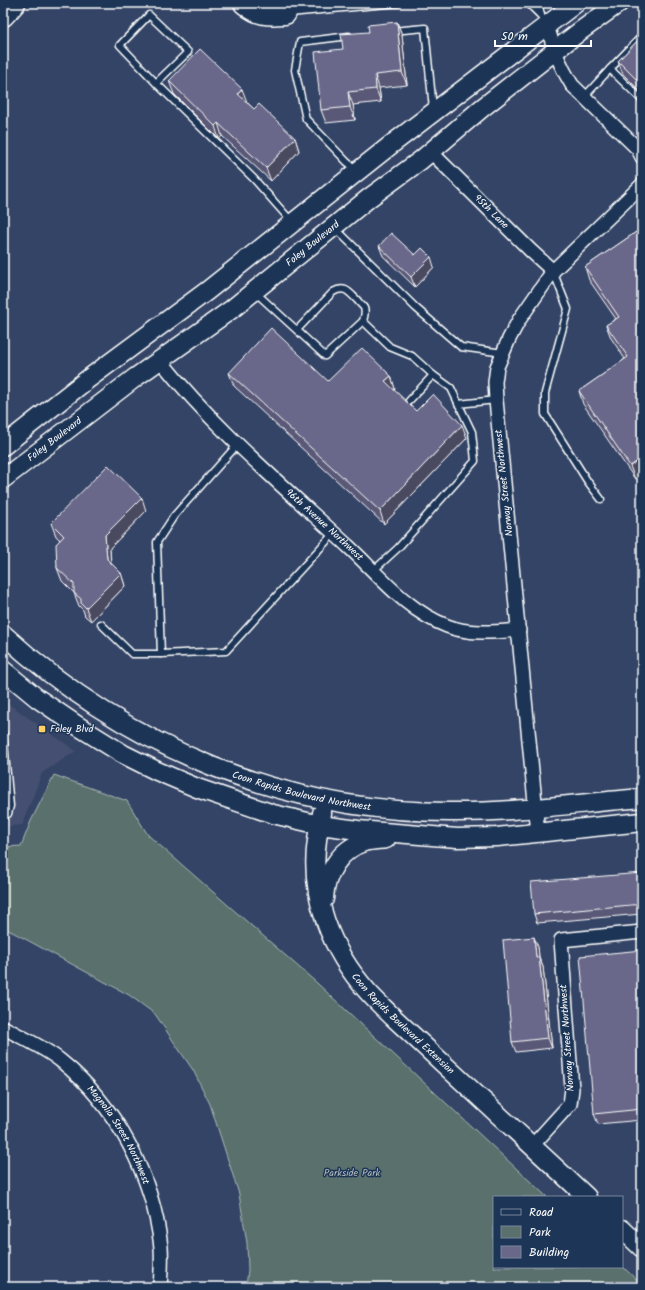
<svg xmlns="http://www.w3.org/2000/svg" width="645" height="1290" viewBox="0 0 645 1290" font-family="Kalam,sans-serif">
  <style>
    .built { fill: #444f71 }
    .green { fill: #5a706c; stroke: #acb8b6 }
    .lines { fill: none; stroke-linecap: round; stroke-linejoin: round }
    .lane-casing { stroke: #fff; stroke-width: 9 }
    .street-casing { stroke: #fff; stroke-width: 16 }
    .secondary-casing { stroke: #fff; stroke-width: 21 }
    .highway-casing { stroke: #fff; stroke-width: 25 }
    .lane { stroke: #1d3557; stroke-width: 6 }
    .street { stroke: #1d3557; stroke-width: 13 }
    .secondary { stroke: #1d3557; stroke-width: 18 }
    .highway { stroke: #1d3557; stroke-width: 22 }
    .wall { fill: #5a5977; stroke: #fff }
    .shaded-wall { fill: #4a4961; stroke: #fff }
    .building { fill: #69688a; stroke: #fff }
    .poi-dot { fill: #ffd166; stroke: #1d3557; stroke-width: 1.5 }
    .labels { text-anchor: middle; dominant-baseline: central; stroke-width: 3; stroke-linejoin: round; paint-order: stroke }
    .street-label { font-size: 10px; fill: #fff; stroke: #1d3557 }
    .poi-label { font-size: 10px; fill: #fff; stroke: #1d3557; text-anchor: start }
    .park-label { font-size: 10px; fill: #b5bfbd; stroke: #1d3557 }
  </style>
  <rect width="100%" height="100%" fill="#344466"/>
  <filter id="ink" filterUnits="userSpaceOnUse"><feTurbulence type="fractalNoise" baseFrequency=".025" numOctaves="2"/><feDisplacementMap in="SourceGraphic" scale="8" xChannelSelector="R" yChannelSelector="G"/><feConvolveMatrix kernelMatrix="1 2 1 2 8 2 1 2 1" color-interpolation-filters="sRGB"/></filter>
  <g filter="url(#ink)">
    <path class="built" d="M3 700 76 751 42 773 22 825 3 827Z"/>
    <path class="green" d="M54 775 127 801 148 835 318 984 547 1197H494V1267L622 1266 642 1285V1287H246L248 1270 247 1243 239 1194 210 1104 193 1070 182 1054 155 1014 129 995 3 927V847L21 846 31 821Z"/>
    <g class="lines">
      <defs>
        <g id="lane">
          <path d="M528 3 541 16 546 24"/>
          <path d="M538 3 541 15"/>
          <path d="M289 13 398 3"/>
          <path d="M392 31 425 28 433 109"/>
          <path d="M349 36 300 42 295 70 306 119 347 162 357 170"/>
          <path d="M610 69 642 36"/>
          <path d="M156 83 120 45 149 15 188 52 156 83 254 179 292 222"/>
          <path d="M584 97 610 69 642 100"/>
          <path d="M335 228 416 308 461 347 503 353"/>
          <path d="M553 271 568 309 545 393V414L588 482 601 499"/>
          <path d="M255 292 325 356 363 321 390 347 412 356 433 375 451 388 472 432 475 461 398 548 373 571"/>
          <path d="M297 330 333 292C345 285 349 292 358 301 359 303 363 306 364 308 366 312 364 317 363 321"/>
          <path d="M409 401 433 375"/>
          <path d="M458 404 496 400"/>
          <path d="M238 444 174 516 157 542 161 654 226 651 334 533"/>
          <path d="M101 624 132 654H161"/>
          <path d="M3 733 10 806 8 814 3 817"/>
        </g>
        <g id="street">
          <path d="M547 25 555 52 564 71 572 85 638 149 642 157"/>
          <path id="s1" d="M431 152 531 251 553 271"/>
          <path id="s2" d="M160 360C215 429 284 487 349 547 380 576 406 610 447 626 470 635 495 632 519 630"/>
          <path d="M538 833 496 400 495 382 497 367 509 339 519 320 553 271 642 185"/>
          <path id="s3" d="M3 1027C22 1038 44 1047 61 1061 117 1106 153 1176 161 1247 162 1260 161 1274 160 1287"/>
          <path d="M532 1146 570 1104 572 1089 561 940 642 932"/>
        </g>
        <g id="secondary">
          <path d="M3 446 88 379 207 291 392 144 576 3"/>
          <path id="s4" d="M3 479 136 377 232 309 369 198 421 160 482 108 579 32 619 3"/>
          <path id="s5" d="M3 634C128 748 286 814 457 812 519 812 580 803 642 798"/>
          <path d="M3 670 37 698 78 726 123 754 157 771 197 788 273 814 320 825 358 830 457 838 497 837 642 822"/>
          <path id="s6" d="M322 813C321 822 318 831 317 840 309 895 331 951 368 992 376 1001 385 1009 394 1018L587 1197"/>
          <path d="M324 899C325 874 340 849 364 842 371 840 379 840 386 839"/>
          <path d="M622 1229 642 1248"/>
        </g>
        <g id="highway">
          <path d="M245 3C259 15 268 14 285 13"/>
          <path d="M3 15 14 3"/>
        </g>
      </defs>
      <use href="#lane" class="lane-casing"/>
      <use href="#street" class="street-casing"/>
      <use href="#secondary" class="secondary-casing"/>
      <use href="#highway" class="highway-casing"/>
      <use href="#lane" class="lane"/>
      <use href="#street" class="street"/>
      <use href="#secondary" class="secondary"/>
      <use href="#highway" class="highway"/>
    </g>
    <g class="wall">
      <path d="M397 22 402 35 407 85 379 88 381 102 353 105 355 120 326 123 321 110 343 49 369 32Z"/>
      <path d="M642 36V93L623 74 618 61Z"/>
      <path d="M169 81 247 102 254 109 295 138 299 151 271 181 222 136 219 139 174 94Z"/>
      <path d="M642 228V474L635 479 583 404 579 391 625 359 611 338 606 325 616 319 589 280 585 267Z"/>
      <path d="M379 246 415 255 434 267 415 287 383 256Z"/>
      <path d="M229 373 328 381 391 376 395 389 394 390 416 411 467 438 384 524 234 386Z"/>
      <path d="M146 511 110 548 111 563 121 573 125 586 91 621 85 616 83 610 79 606 74 593 62 581 57 568 60 540 56 536 51 523Z"/>
      <path d="M642 873V914L537 923 534 914Z"/>
      <path d="M538 947 539 957 543 967 552 1048 516 1052 512 1042Z"/>
      <path d="M642 950V1120L598 1124 594 1114Z"/>
    </g>
    <g class="shaded-wall">
      <path d="M397 22 402 35 407 85 402 72Z"/>
      <path d="M375 75 379 88 381 102 376 89Z"/>
      <path d="M242 89 247 102 243 107 238 94Z"/>
      <path d="M348 92 353 105 355 120 350 107Z"/>
      <path d="M218 123 222 136 219 139 215 126Z"/>
      <path d="M295 138 299 151 271 181 266 168Z"/>
      <path d="M431 257 434 267 415 287 411 277Z"/>
      <path d="M391 376 395 389 390 394 385 381Z"/>
      <path d="M462 425 467 438 384 524 380 511Z"/>
      <path d="M638 461 642 474 635 479 630 466Z"/>
      <path d="M142 498 146 511 110 548 111 572 107 559 105 535Z"/>
      <path d="M121 573 125 586 91 621 86 608Z"/>
      <path d="M534 937 538 947 540 967 536 957Z"/>
      <path d="M539 957 543 967 552 1048 548 1038Z"/>
    </g>
    <g class="building">
      <path d="M397 22 402 72 375 75 376 89 348 92 350 107 321 110 315 52 343 49 341 34 369 32 368 25Z"/>
      <path d="M642 36V85L618 61Z"/>
      <path d="M200 49 242 89 238 94 254 109 259 104 295 138 266 168 218 123 215 126 169 81Z"/>
      <path d="M642 228V467L638 461 630 466 579 391 628 357 606 325 619 317 585 267Z"/>
      <path d="M391 233 415 255 422 248 431 257 411 277 379 246Z"/>
      <path d="M271 328 328 381 362 348 391 376 385 381 416 411 433 394 462 425 380 511 229 373Z"/>
      <path d="M108 465 142 498 105 535 107 559 121 573 86 608 81 603V599L74 593V584L57 568 56 544 64 536 51 523Z"/>
      <path d="M642 873V904L534 914 531 882Z"/>
      <path d="M534 937 536 957H539L548 1038 512 1042 503 940Z"/>
      <path d="M642 950V1109L594 1114 580 956Z"/>
    </g>
  </g>
  <rect class="poi-dot" x="38" y="725" width="8" height="8" rx="2"/>
  <g class="labels">
    <g class="street-label">
      <text stroke="none"><textPath href="#s1" startOffset="85">95th Lane</textPath></text>
      <text stroke="none"><textPath href="#s4" startOffset="389">Foley Boulevard</textPath></text>
      <text stroke="none"><textPath href="#s4" startOffset="65">Foley Boulevard</textPath></text>
      <text transform="translate(504 483) rotate(-96)">Norway Street Northwest</text>
      <text stroke="none"><textPath href="#s2" startOffset="233">96th Avenue Northwest</textPath></text>
      <text stroke="none"><textPath href="#s5" startOffset="342">Coon Rapids Boulevard Northwest</textPath></text>
      <text stroke="none"><textPath href="#s6" startOffset="240">Coon Rapids Boulevard Extension</textPath></text>
      <text transform="translate(567 1038) rotate(-94)">Norway Street Northwest</text>
      <text stroke="none"><textPath href="#s3" startOffset="162">Magnolia Street Northwest</textPath></text>
    </g>
    <g class="poi-label">
      <text x="50" y="729">Foley Blvd</text>
    </g>
    <g class="park-label">
      <text x="352" y="1173">Parkside Park</text>
    </g>
  </g>
  <rect width="645" height="1290" fill="none" stroke="#1d3557" stroke-width="16"/>
  <rect x="8" y="8" width="629" height="1274" fill="none" stroke="#fff" stroke-width="1.5" filter="url(#ink)"/>
  <rect x="493" y="1196" width="130" height="72" fill="#1d3557" stroke="#77869a"/>
  <rect x="501" y="1209" width="20" height="6" fill="#1d3557" stroke="#77869a"/>
  <text x="529" y="1216" font-size="12" fill="#ffffff">Road</text>
  <rect x="501" y="1226" width="20" height="12" fill="#5a706c" stroke="#77869a"/>
  <text x="529" y="1236" font-size="12" fill="#ffffff">Park</text>
  <rect x="501" y="1246" width="20" height="12" fill="#69688a" stroke="#77869a"/>
  <text x="529" y="1256" font-size="12" fill="#ffffff">Building</text>
  <path d="M495 40v6h96v-6" fill="none" stroke="#ffffff" stroke-width="2"/>
  <text x="501" y="40" font-size="12" fill="#ffffff" stroke="#1d3557" stroke-width="3" paint-order="stroke">50 m</text>
</svg>
